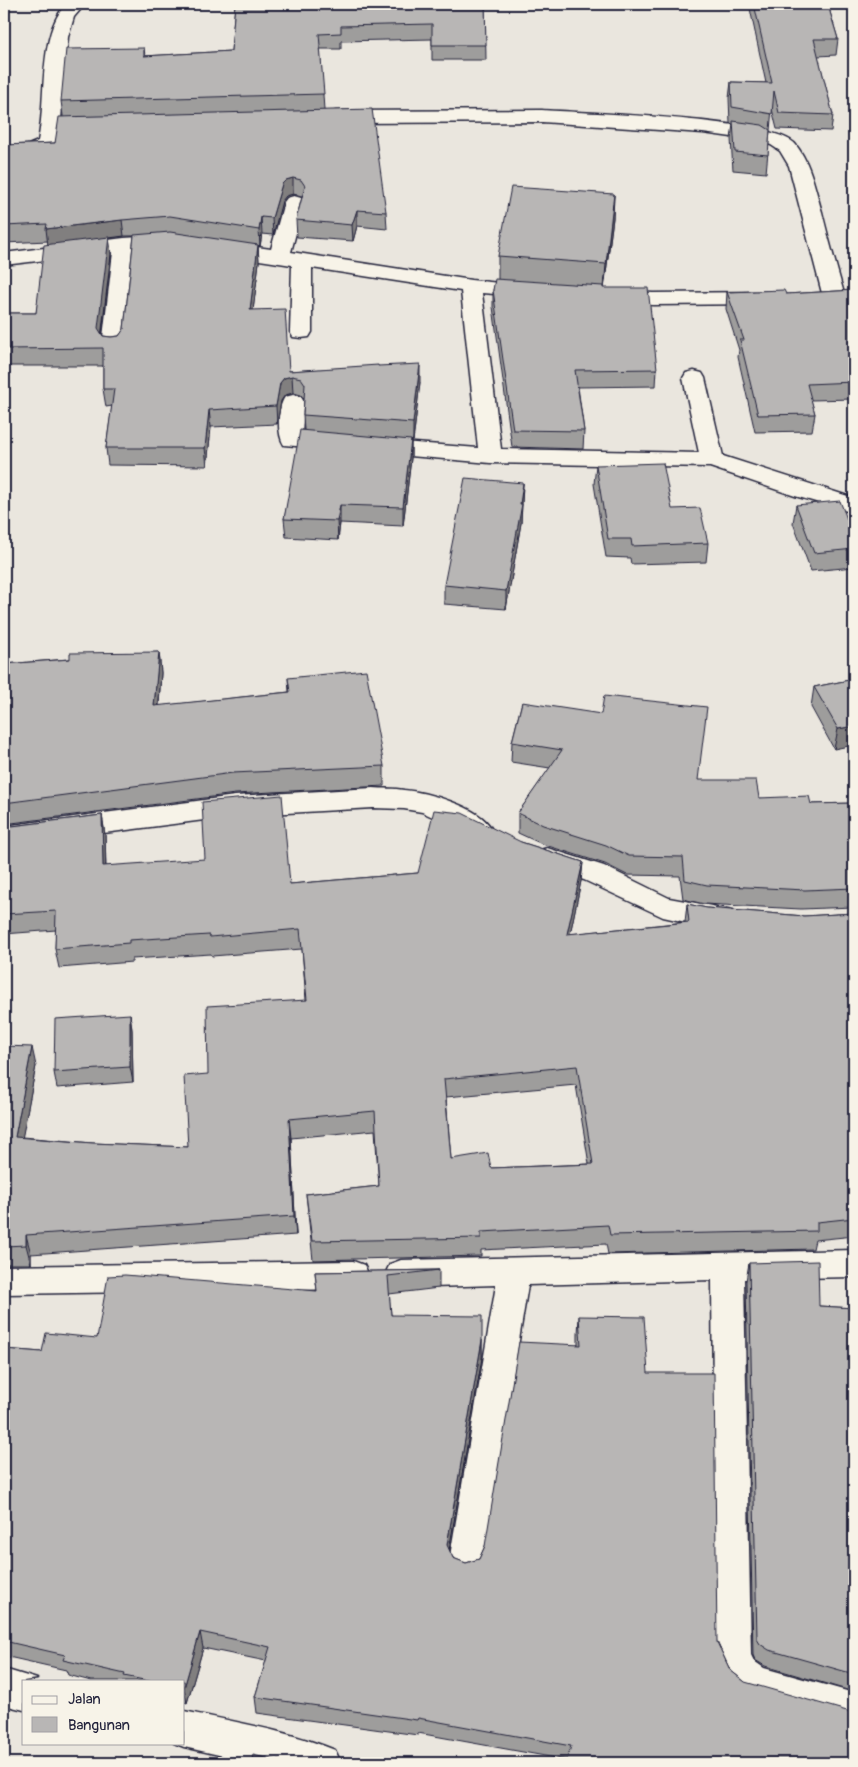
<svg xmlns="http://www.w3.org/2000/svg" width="858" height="1767" viewBox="0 0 858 1767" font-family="Pangolin,sans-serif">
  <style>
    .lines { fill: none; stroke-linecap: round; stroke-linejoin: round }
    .minor-casing { stroke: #22223b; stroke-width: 3 }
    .minor { fill: #f7f3e8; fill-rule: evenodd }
    .wall { fill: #9e9d9c; stroke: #22223b; fill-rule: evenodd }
    .shaded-wall { fill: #817f7f; stroke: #22223b }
    .building { fill: #b8b6b5; stroke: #22223b; fill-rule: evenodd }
  </style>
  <rect width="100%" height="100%" fill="#eae6de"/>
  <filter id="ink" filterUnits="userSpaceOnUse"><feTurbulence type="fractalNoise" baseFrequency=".02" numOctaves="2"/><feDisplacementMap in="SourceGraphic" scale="10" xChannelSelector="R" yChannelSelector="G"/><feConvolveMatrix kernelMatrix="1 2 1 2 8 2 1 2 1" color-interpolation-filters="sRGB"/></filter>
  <g filter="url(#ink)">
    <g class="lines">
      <defs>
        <g id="minor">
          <path d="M66 4H85L74 17 68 37 61 119 96 117 103 119 106 123 103 127 60 130 54 148 26 157 4 160V148L26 146 38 141C47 101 37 35 66 4Z"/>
          <path d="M542 110C583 113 776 118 796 145 811 164 815 189 822 212 829 241 837 269 845 297L841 301 834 303 827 301 823 297 789 166 780 151 771 145 760 141 703 133 542 122 336 123 329 121 326 117 329 113 336 111Z"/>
          <path d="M294 196 301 198 304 202 291 252 471 280 537 287 541 291 537 295 530 297 482 293 501 449 699 453 683 378 686 373 694 371 702 373 705 378 723 456 854 498V513L795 496 710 467 490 463 284 445C277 434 277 408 285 397L293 395 301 397 304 402 302 434 478 448 461 291 312 268V332L309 337 301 338 293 337 290 332 292 265 221 254 214 252 211 248 214 244 221 242 271 249 284 202 287 198Z"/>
          <path d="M171 235 178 237 181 241 178 245 134 250 124 346 121 351 113 352 105 351 102 346 113 252 4 265V253L124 238Z"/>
          <path d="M613 291 653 293 765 292 772 294 776 298 772 302 765 304 653 305 606 301 602 297 606 293Z"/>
          <path d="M373 788C383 789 394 788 404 790 427 792 480 807 491 828L488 835 478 838 422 812 404 809 373 808 235 816 4 846V826L235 796Z"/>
          <path d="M547 848 604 866 669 898 733 910 737 917 733 924 723 927 704 926 663 917 584 880 537 865 533 858 537 851Z"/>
          <path d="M854 1250V1277L744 1279 751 1655 754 1661 764 1668 854 1693V1729L742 1696 728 1685 715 1658 712 1280 528 1285 483 1562 478 1574 466 1578 454 1574 449 1562 496 1285 401 1288 390 1284 385 1274 390 1264 401 1260Z"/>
          <path d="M353 1261 364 1265 369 1275 364 1285 353 1289 4 1294V1266Z"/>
          <path d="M4 1669 37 1679 24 1681V1710L4 1705Z"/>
          <path d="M184 1711C234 1722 287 1730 335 1750L341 1763H254L184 1747 174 1743H184Z"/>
        </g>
      </defs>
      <use href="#minor" class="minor-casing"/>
      <use href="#minor" class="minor"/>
    </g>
    <g class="wall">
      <path d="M235 4H485L486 60H432V39L341 41V49H320L324 110 386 212 387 229 357 226 353 241 297 237 296 220 302 197V196L293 194 286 196 282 201 273 235 262 234 260 246H258L259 262 253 310 289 371 378 366 420 382 413 441H411V458L403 526 340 523 338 540 286 537 284 519 304 430 303 415 304 399 301 395 293 393 285 395 281 401 277 424 211 427 207 466 108 465 106 448 112 406 106 407 103 389V366H4V313H36L48 244V241L4 243V145L55 143 63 116 61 101 144 48 145 56 231 51ZM124 236H134L124 329 119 336 111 337 103 336 102 334 111 254 109 238Z"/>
      <path d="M749 4H830V12L838 39 836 55 818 56 833 115 831 131 777 129 772 109 766 173 733 170 731 139 733 124 730 123 729 98 731 82 766 83Z"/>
      <path d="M614 194 613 218 604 288 657 369 656 386 578 387 584 431 583 449 512 447 493 307V290L498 279V256Z"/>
      <path d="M854 290V399L811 400 815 414 812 431 755 432 738 357 739 350 726 309 727 292 786 294Z"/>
      <path d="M596 465 672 509 708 543 706 562 631 564 630 558 606 557 594 484Z"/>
      <path d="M523 483 521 523 506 609 444 604V585Z"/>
      <path d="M796 505 853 533 854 523V567L811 571 793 523Z"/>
      <path d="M159 652 161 673 159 706 289 692 288 678 384 766V786L235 794 4 824V664Z"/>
      <path d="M854 679 834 749 811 707 814 687Z"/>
      <path d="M522 702 698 780 759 798 811 804 854 803V907L801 909 704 904 683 899 680 876 627 875 605 864 542 844 518 833V813L550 768 511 762 512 742Z"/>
      <path d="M102 815 105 835 106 866 290 884 418 873 521 842 583 862 581 881 570 934 685 922 687 904 707 908 804 916 854 913V1236L815 1240 813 1249 608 1254 606 1244 481 1250V1256L313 1260 306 1194 379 1186 375 1130 291 1138 296 1235 31 1254V1264H4V1265V1046L36 1066 22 1137 93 1143 188 1147 208 1074 306 1000 302 949 212 956 211 954 132 959V962L59 968 55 949 56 930 4 934V827ZM576 1085 589 1164 491 1168 451 1159 446 1097Z"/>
      <path d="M130 1014 132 1030 133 1082 57 1088 54 1072Z"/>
      <path d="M749 1263 819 1306 854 1308V1692L765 1666 755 1660 753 1655 746 1281Z"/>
      <path d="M439 1270V1288L389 1294 391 1315 482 1340V1358L449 1550 453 1558 466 1563 479 1559 578 1344V1334L579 1316 648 1373 717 1642 730 1670 745 1682 567 1760 418 1733V1735L257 1713 255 1697 266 1661 203 1648 187 1703 184 1702V1681H91L68 1675 66 1670 4 1656V1349L42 1352 97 1338 317 1291 315 1272Z"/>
    </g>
    <g class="shaded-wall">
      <path d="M5 4H9L4 45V12Z"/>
      <path d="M293 178V194L286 196 282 201 273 235 272 218 282 184 286 180Z"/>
      <path d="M614 194 613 218 604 289 606 264Z"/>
      <path d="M357 210V226L353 241 352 225Z"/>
      <path d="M261 217 262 234 260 246 259 230Z"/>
      <path d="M122 220 124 236 109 238 111 254 100 346 48 246 46 229Z"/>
      <path d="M258 245 259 262 251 327 250 310Z"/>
      <path d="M420 364V382L413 441V423Z"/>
      <path d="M292 376 293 393 285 395 281 401 277 424 276 406 280 383 284 378Z"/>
      <path d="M209 410 211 427 207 466 205 448Z"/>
      <path d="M411 440V458L403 526V507Z"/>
      <path d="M523 483 521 523 506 609V591Z"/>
      <path d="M340 505V523L338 540 337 521Z"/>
      <path d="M159 652 161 673 157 727 154 706Z"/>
      <path d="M854 726V745L834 749 838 729Z"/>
      <path d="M102 815 105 835 106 885 103 866Z"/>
      <path d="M583 862 581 881 566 954 567 934Z"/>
      <path d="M130 1014 132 1030 133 1082 130 1067Z"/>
      <path d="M32 1047 36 1066 19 1155 15 1137Z"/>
      <path d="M289 1119 291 1138 296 1235 294 1216Z"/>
      <path d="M26 1235 31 1254V1264L26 1245Z"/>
      <path d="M482 1340V1358L447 1562V1545Z"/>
      <path d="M200 1632 203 1648 187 1703 184 1688Z"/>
    </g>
    <g class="building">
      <path d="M235 4H485L486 45H432V24L341 26V33L319 34 324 94 61 101 66 49 144 48V56L231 51Z"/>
      <path d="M754 4H830V12L838 39H814L833 115 779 113 774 91 772 114 732 107 731 82 772 83Z"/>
      <path d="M372 109 386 212 357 210 352 225 296 220 305 186 301 180 293 178 286 180 282 184 272 218 261 217 259 230 170 216 122 220 46 229 47 224 4 226V145L55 143 59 117Z"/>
      <path d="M733 121 762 125 770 130 768 155 735 152Z"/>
      <path d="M511 187 614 194 606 264 498 256Z"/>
      <path d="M170 232 258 245 250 310 285 309 289 371 378 365V366L420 364 413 423 303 415 305 384 301 378 292 376 284 378 280 383 276 406 209 410 205 448H106L114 389H103V348L4 349V313H36L44 245 109 237 98 328 103 336 111 337 119 336 124 329 134 235Z"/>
      <path d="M495 279 603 286V288H648L657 369 575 370 584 431 513 430 493 290Z"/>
      <path d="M784 290 786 294 854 290V382L807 384 815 414 758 415 740 340H744L727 292Z"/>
      <path d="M300 430 411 440 403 507 340 505 337 521 284 519Z"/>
      <path d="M663 463 672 509 700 508 708 543 632 546 631 539H608L596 465Z"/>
      <path d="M465 478 523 483 520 504H522L506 591 444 585Z"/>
      <path d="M840 501 854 537V549L814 553 796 505Z"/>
      <path d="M159 652 154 706 290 692 288 678 366 670 384 766 233 773 4 803V664L70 659V653Z"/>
      <path d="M854 679V726L838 729 814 687Z"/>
      <path d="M604 696 707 707 698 780H756L759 798 809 796 811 804 854 803V888L805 890 707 885 685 880 683 857 629 856 606 845 543 825 518 813 562 750 512 742 522 702 601 714Z"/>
      <path d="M282 795 290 884 418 873 434 810 462 813 521 842 583 862 567 934 689 922 687 904 707 908 804 916 854 913V1218L817 1222V1231L610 1235 608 1225 481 1232V1238L312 1241 306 1194 379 1186 375 1111 289 1119 294 1216 26 1235V1245L4 1246V1046L32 1047 15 1137 93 1143 188 1147 184 1076 208 1074 207 1006 307 1000 300 929 210 937 209 935 129 940V943L55 949 56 911 4 914V827L102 815 103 866 205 859 202 802ZM577 1066 593 1164 491 1168 488 1153 451 1159 444 1079Z"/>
      <path d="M130 1014V1067L54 1072 55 1019Z"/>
      <path d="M818 1261 819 1306 854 1308V1674L769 1650 760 1644 757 1639 749 1263Z"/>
      <path d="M439 1270 388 1276 391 1315 482 1316V1340L447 1545 453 1558 466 1563 479 1559 485 1546 519 1342 581 1345 579 1316 644 1317 648 1373H714L717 1642 730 1670 745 1682 854 1713V1763H566L571 1746 418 1718 417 1720 255 1697 270 1647 200 1632 184 1688V1681H149L124 1676 125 1674 63 1660 65 1655 4 1641V1349L42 1352 46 1333 97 1338 108 1276 125 1275 317 1291 315 1272Z"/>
      <path d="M253 1755 287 1763H251Z"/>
      <path d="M4 1760 17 1763H4Z"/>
    </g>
  </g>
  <rect width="858" height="1767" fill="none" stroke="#f7f3e8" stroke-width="20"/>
  <rect x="10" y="10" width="838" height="1747" fill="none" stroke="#22223b" stroke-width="2" filter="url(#ink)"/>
  <rect x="22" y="1680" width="162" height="65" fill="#f7f3e8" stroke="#a29fa3"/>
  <rect x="32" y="1696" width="25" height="8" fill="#f7f3e8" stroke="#a29fa3"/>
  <text x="68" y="1704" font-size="15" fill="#22223b">Jalan</text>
  <rect x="32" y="1717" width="25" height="15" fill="#b8b6b5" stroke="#a29fa3"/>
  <text x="68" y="1730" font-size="15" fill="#22223b">Bangunan</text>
</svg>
